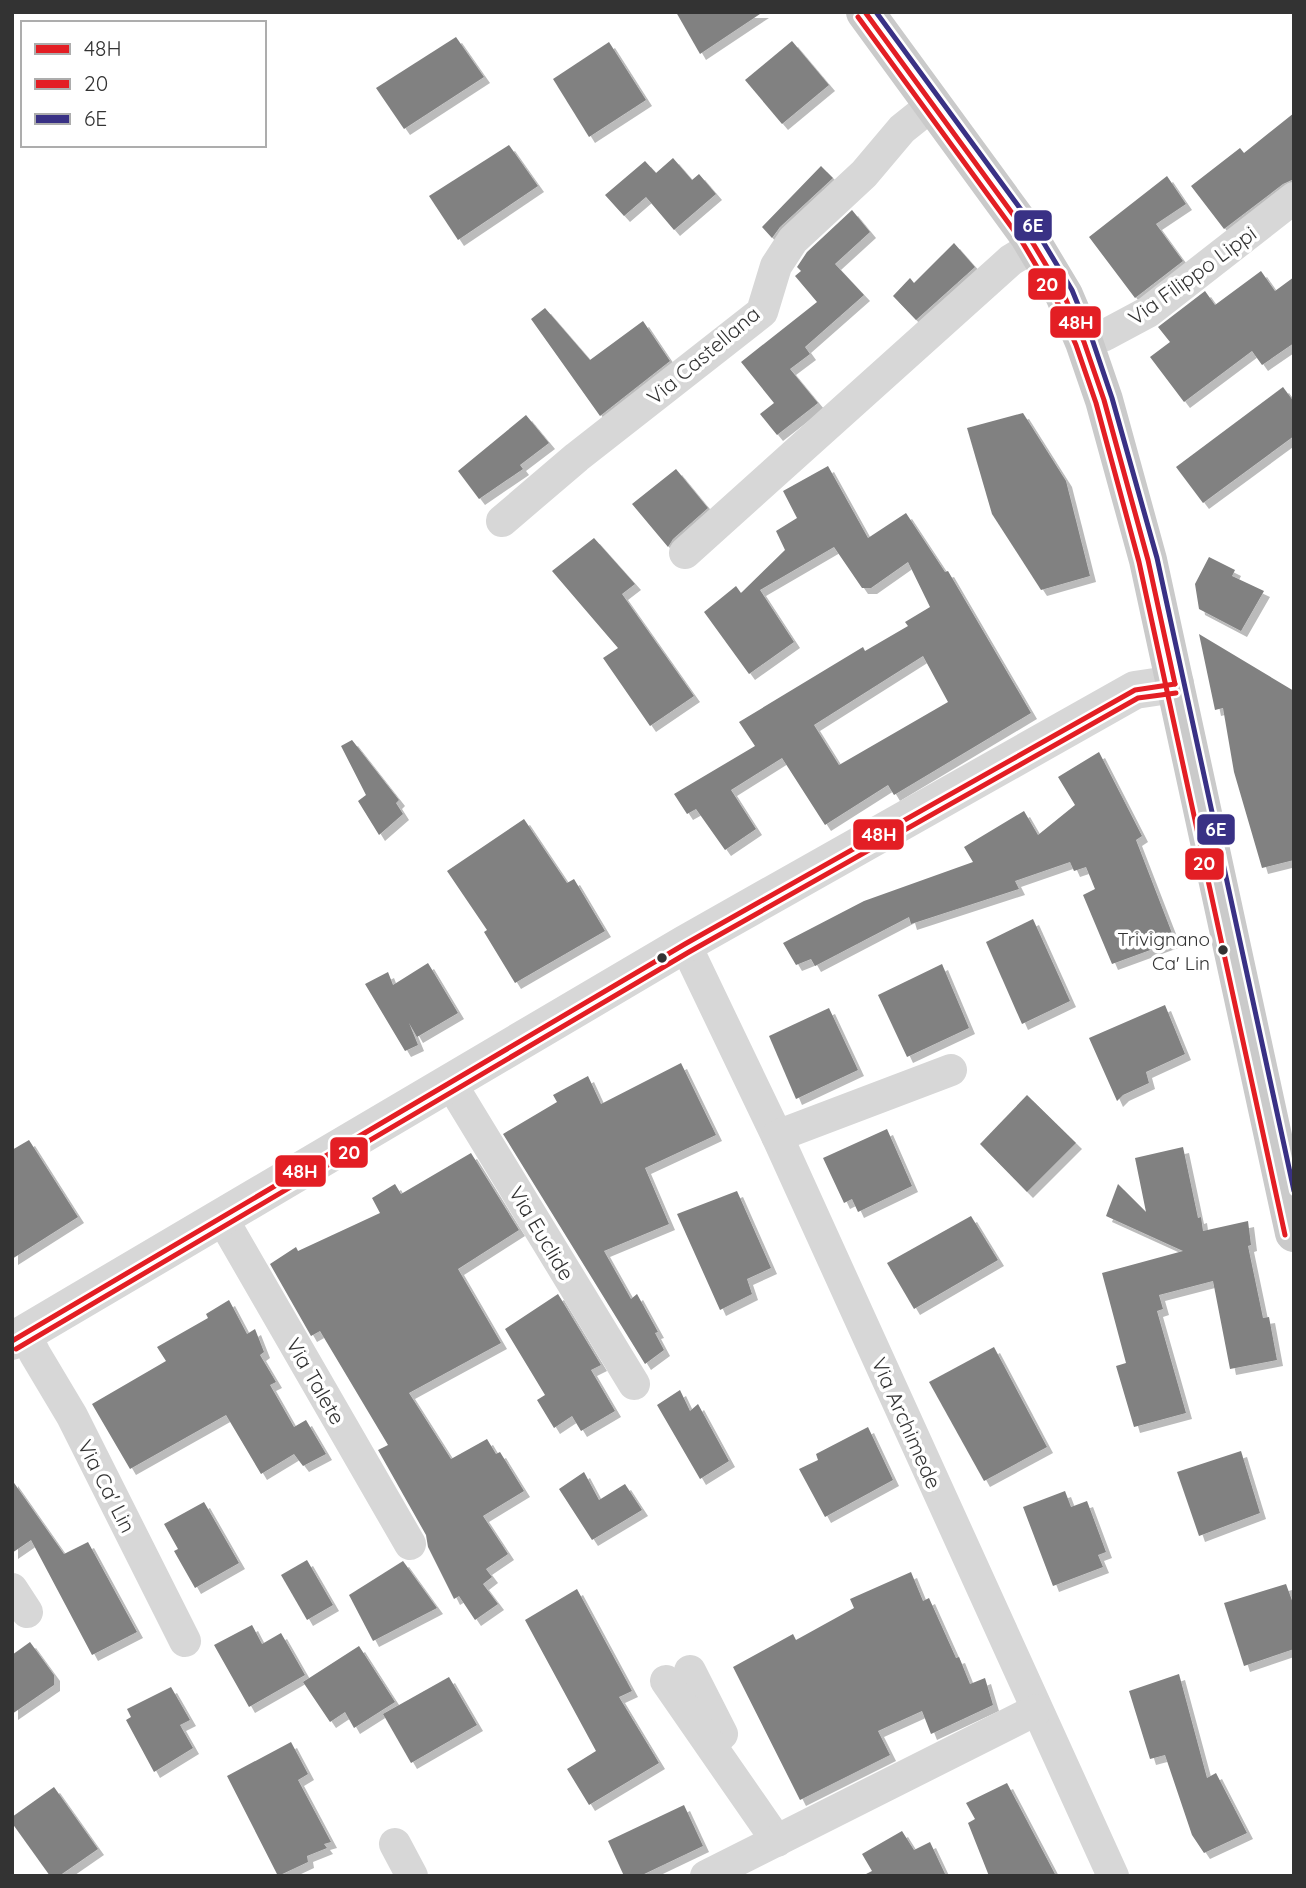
<svg xmlns="http://www.w3.org/2000/svg" width="1306" height="1888" viewBox="0 0 1306 1888" font-family="Quicksand,sans-serif">
  <style>
    .building { fill: #818181; fill-rule: evenodd; filter: url(#shadow) }
    .lines { fill: none; stroke-linecap: round; stroke-linejoin: round }
    .minor { stroke: #d7d7d7; stroke-width: 32 }
    .tertiary { stroke: #d7d7d7; stroke-width: 38 }
    .primary { stroke: #cacaca; stroke-width: 38 }
    .bus-1-casing { stroke: #fff; stroke-width: 10 }
    .bus-2-casing { stroke: #fff; stroke-width: 10 }
    .bus-3-casing { stroke: #fff; stroke-width: 10 }
    .bus-1 { stroke: #e31e24; stroke-width: 5 }
    .bus-2 { stroke: #e31e24; stroke-width: 5 }
    .bus-3 { stroke: #393185; stroke-width: 5 }
    .bus-dot { fill: #333; stroke: #fff; stroke-width: 2.5 }
    .labels { text-anchor: middle; dominant-baseline: central; stroke-width: 7; stroke-linejoin: round; paint-order: stroke }
    .bus-label { font-size: 19px; fill: #333; stroke: #fff; text-anchor: end }
    .street-label { font-size: 21px; fill: #333; stroke: #fff }
    .line-badge { stroke: #fff; stroke-width: 2.5 }
    .badge-label { font-size: 19px; text-anchor: middle; font-weight: bold; fill: #fff }
  </style>
  <defs>
    <filter id="shadow"><feDropShadow dx="6" dy="6" stdDeviation="0" flood-color="#0004"/></filter>
  </defs>
  <rect width="100%" height="100%" fill="#fff"/>
  <g class="building">
    <path d="M676 12H763L700 54Z"/>
    <path d="M456 37 484 77 404 129 376 88Z"/>
    <path d="M792 41 829 85 782 124 745 80Z"/>
    <path d="M609 42 646 100 589 137 553 79Z"/>
    <path d="M1294 113V179L1283 184 1224 229 1191 186 1240 148 1244 153Z"/>
    <path d="M509 145 538 186 458 240 429 196Z"/>
    <path d="M673 158 692 180 699 174 716 194 674 230 646 197 624 216 605 195 645 161 656 173Z"/>
    <path d="M821 166 833 178 780 227 772 238 762 227Z"/>
    <path d="M1167 176 1186 204 1156 224 1183 261 1135 298 1089 237Z"/>
    <path d="M852 210 870 232 835 264 864 295 805 347 810 354 790 369 818 403 777 435 760 414 774 403 741 362 817 302 795 276 801 271 797 267 807 252Z"/>
    <path d="M954 243 975 267 916 320 893 296 910 278 914 283Z"/>
    <path d="M1261 271 1275 291 1294 277V343L1262 365 1252 351 1184 402 1150 357 1170 342 1158 327 1205 291 1215 305Z"/>
    <path d="M545 308 590 360 643 321 670 361 600 416 531 319Z"/>
    <path d="M1283 387 1294 402V436L1203 503 1176 467Z"/>
    <path d="M1023 413 1066 481 1090 576 1041 590 992 514 967 428Z"/>
    <path d="M526 415 549 443 520 465 523 469 479 499 458 471Z"/>
    <path d="M828 466 868 538 906 513 945 572 948 571 1031 713 894 795 888 785 825 825 782 758 731 790 756 829 725 850 696 809 687 814 674 794 755 746 739 722 863 647 865 651 908 626 905 622 930 607 908 562 871 588H862L834 547 760 590 794 642 749 674 704 612 736 586 741 593 785 550 776 531 797 518 783 491ZM923 656 948 702 839 765 814 725Z"/>
    <path d="M676 469 708 508 673 539 668 547 632 504Z"/>
    <path d="M594 538 635 584 622 594 694 696 650 726 603 658 618 648 552 571Z"/>
    <path d="M1209 557 1235 570 1232 576 1264 591 1241 631 1199 609 1195 584Z"/>
    <path d="M1199 634 1294 691V860L1262 868 1234 772 1223 708 1215 710Z"/>
    <path d="M352 740 399 800 396 803 403 814 379 835 358 801 366 795 341 746Z"/>
    <path d="M1099 752 1142 836 1136 840 1175 941 1112 964 1083 895 1095 889 1086 867 1074 871 1070 862 1015 881 1019 889 911 924 909 917 815 966 811 959 796 965 783 943 864 901 973 862 964 847 1024 811 1038 835 1075 805 1058 777Z"/>
    <path d="M524 819 567 883 574 879 605 931 515 983 484 932 487 930 447 871Z"/>
    <path d="M1033 919 1070 1001 1022 1024 986 942Z"/>
    <path d="M428 963 458 1013 417 1037 409 1023 418 1045 405 1051 365 984 388 972 393 985Z"/>
    <path d="M942 964 969 1028 907 1057 878 995Z"/>
    <path d="M1165 1005 1185 1054 1146 1072 1149 1083 1123 1095 1117 1101 1089 1038Z"/>
    <path d="M829 1008 858 1070 796 1099 769 1036Z"/>
    <path d="M681 1063 716 1135 645 1168 669 1224 604 1251 631 1299 637 1294 658 1332 655 1333 664 1350 645 1364 503 1134 557 1102 553 1095 588 1076 601 1104Z"/>
    <path d="M1027 1095 1076 1143 1027 1192 980 1144Z"/>
    <path d="M887 1129 912 1186 858 1212 852 1199 844 1203 823 1158Z"/>
    <path d="M29 1140 78 1217 12 1259V1150Z"/>
    <path d="M1183 1147 1198 1218 1201 1217 1203 1231 1248 1221 1251 1245 1248 1246 1263 1318 1269 1317 1277 1360 1230 1369 1213 1281 1159 1295 1163 1309 1157 1311 1186 1413 1134 1427 1116 1366 1126 1363 1102 1273 1183 1251 1106 1216 1118 1184 1146 1212 1135 1158Z"/>
    <path d="M471 1153 519 1230 458 1269 501 1343 409 1393 451 1459 487 1439 496 1454 500 1452 524 1491 483 1516 508 1554 486 1569 492 1577 483 1584 498 1604 475 1620 459 1596 454 1599 428 1547 426 1535 378 1450 388 1445 320 1331 311 1336 270 1264 296 1247 298 1251 380 1213 372 1198 395 1184 401 1194Z"/>
    <path d="M737 1191 771 1268 747 1279 752 1294 720 1310 677 1214Z"/>
    <path d="M971 1216 998 1260 914 1309 887 1263Z"/>
    <path d="M558 1294 601 1365 591 1370 615 1411 581 1431 572 1416 554 1428 537 1400 545 1395 505 1329Z"/>
    <path d="M229 1300 247 1334 255 1329 264 1352 260 1355 276 1382 270 1385 294 1427 306 1420 326 1454 303 1466 294 1454 261 1474 226 1415 130 1469 92 1404 166 1361 157 1347 208 1318 206 1314Z"/>
    <path d="M994 1347 1047 1447 984 1481 929 1382Z"/>
    <path d="M680 1390 690 1411 698 1404 729 1461 700 1479 657 1405Z"/>
    <path d="M868 1427 893 1480 825 1517 799 1469 818 1460 816 1454Z"/>
    <path d="M1241 1451 1260 1513 1199 1536 1177 1472Z"/>
    <path d="M584 1472 599 1500 625 1484 642 1510 592 1540 559 1489Z"/>
    <path d="M12 1480 64 1554 88 1542 137 1632 92 1655 31 1540 12 1553Z"/>
    <path d="M1065 1491 1071 1507 1087 1501 1106 1552 1098 1555 1103 1567 1053 1586 1023 1507Z"/>
    <path d="M204 1502 239 1563 195 1588 174 1551 178 1549 164 1524Z"/>
    <path d="M307 1560 333 1605 307 1620 281 1575Z"/>
    <path d="M403 1561 437 1608 373 1641 349 1595Z"/>
    <path d="M911 1572 923 1601 929 1598 956 1658 959 1657 970 1684 985 1678 993 1705 931 1734 922 1711 878 1731 890 1755 800 1800 733 1667 793 1634 796 1640 854 1608 850 1599Z"/>
    <path d="M1286 1584 1294 1606V1649L1244 1666 1224 1603Z"/>
    <path d="M577 1589 632 1691 619 1697 659 1763 589 1805 567 1769 596 1751 525 1620Z"/>
    <path d="M252 1625 262 1644 281 1633 305 1675 249 1707 214 1645Z"/>
    <path d="M30 1642 54 1675V1685L12 1714V1655Z"/>
    <path d="M359 1646 395 1702 354 1728 345 1712 330 1722 303 1682Z"/>
    <path d="M1179 1674 1207 1778 1216 1773 1247 1833 1204 1853 1192 1835 1165 1755 1150 1759 1129 1691Z"/>
    <path d="M449 1677 477 1725 411 1763 383 1714Z"/>
    <path d="M171 1687 190 1720 180 1725 193 1748 154 1772 126 1720 131 1717 127 1709Z"/>
    <path d="M291 1742 308 1774 298 1780 331 1842 324 1844 327 1848 307 1856 308 1862 278 1876 227 1776Z"/>
    <path d="M1007 1783 1056 1876H989L968 1823 975 1819 966 1803Z"/>
    <path d="M54 1787 98 1849 59 1876H50L12 1823V1817Z"/>
    <path d="M684 1805 703 1846 640 1876H624L608 1841Z"/>
    <path d="M902 1831 914 1850 930 1842 946 1876H862L872 1871 862 1854Z"/>
  </g>
  <g class="lines">
    <g class="minor">
      <path d="M1084 342 1105 335 1148 312 1294 198"/>
      <path d="M502 521 577 457 762 312 776 266 793 240 864 174 902 129 932 105"/>
      <path d="M685 553 1011 260 1034 246"/>
      <path d="M685 944 777 1136 1113 1876"/>
      <path d="M450 1082 634 1384"/>
      <path d="M777 1136 951 1070"/>
      <path d="M222 1218 410 1544"/>
      <path d="M25 1334 35 1354 72 1416 185 1641"/>
      <path d="M12 1589 27 1612"/>
      <path d="M690 1671 722 1734"/>
      <path d="M666 1681 777 1841"/>
      <path d="M395 1844 412 1876"/>
      <path d="M706 1876 1036 1710"/>
    </g>
    <path class="tertiary" d="M12 1341 685 944 1135 690 1175 684"/>
    <path class="primary" d="M865 12 1028 235 1064 295 1084 342 1104 400 1148 560 1294 1233"/>
    <defs>
      <g id="bus-1">
        <path d="M865 12 1028 235 1064 295 1084 342 1104 400 1148 560 1175 684"/>
        <path d="M12 1341 685 944 1135 690 1175 684"/>
      </g>
      <g id="bus-2">
        <path d="M858 17 1021 240 1056 299 1076 345 1096 403 1139 562 1285 1235"/>
        <path d="M16 1349 689 952 1138 698 1176 693"/>
      </g>
      <path id="bus-3" d="M876 12 1036 230 1072 290 1092 339 1112 398 1157 558 1294 1191"/>
    </defs>
    <use href="#bus-1" class="bus-1-casing"/>
    <use href="#bus-2" class="bus-2-casing"/>
    <use href="#bus-3" class="bus-3-casing"/>
    <use href="#bus-1" class="bus-1"/>
    <use href="#bus-2" class="bus-2"/>
    <use href="#bus-3" class="bus-3"/>
  </g>
  <g class="bus-dot">
    <circle cx="1223" cy="950" r="6"/>
    <circle cx="662" cy="958" r="6"/>
  </g>
  <g class="labels">
    <g class="bus-label">
      <text x="1210" y="939">Trivignano<tspan x="1210" dy="24">Ca' Lin</tspan></text>
    </g>
    <g class="street-label">
      <text transform="translate(1192 275) rotate(-36)">Via Filippo Lippi</text>
      <text transform="translate(703 355) rotate(-40)">Via Castellana</text>
      <text transform="translate(542 1233) rotate(59)">Via Euclide</text>
      <text transform="translate(316 1381) rotate(60)">Via Talete</text>
      <text transform="translate(907 1423) rotate(66)">Via Archimede</text>
      <text transform="translate(107 1486) rotate(63)">Via Ca' Lin</text>
    </g>
  </g>
  <g class="line-badge">
    <rect x="1013" y="209" width="40" height="33" rx="7" fill="#393185"/>
    <rect x="1027" y="267" width="40" height="34" rx="7" fill="#e31e24"/>
    <rect x="1049" y="305" width="53" height="34" rx="7" fill="#e31e24"/>
    <rect x="1196" y="813" width="40" height="33" rx="7" fill="#393185"/>
    <rect x="852" y="818" width="53" height="33" rx="7" fill="#e31e24"/>
    <rect x="1184" y="847" width="41" height="34" rx="7" fill="#e31e24"/>
    <rect x="329" y="1136" width="40" height="33" rx="7" fill="#e31e24"/>
    <rect x="274" y="1154" width="53" height="34" rx="7" fill="#e31e24"/>
  </g>
  <g class="badge-label">
    <text x="1033" y="232">6E</text>
    <text x="1047" y="291">20</text>
    <text x="1076" y="329">48H</text>
    <text x="1216" y="836">6E</text>
    <text x="879" y="841">48H</text>
    <text x="1204" y="870">20</text>
    <text x="349" y="1159">20</text>
    <text x="300" y="1178">48H</text>
  </g>
  <rect width="1306" height="1888" fill="none" stroke="#333333" stroke-width="28"/>
  <rect x="21" y="21" width="245" height="126" fill="#ffffff" stroke="#adadad" stroke-width="2"/>
  <rect x="35" y="44" width="35" height="10" fill="#e31e24" stroke="#adadad" stroke-width="2"/>
  <text x="84" y="56" font-size="21" fill="#333333">48H</text>
  <rect x="35" y="79" width="35" height="10" fill="#e31e24" stroke="#adadad" stroke-width="2"/>
  <text x="84" y="91" font-size="21" fill="#333333">20</text>
  <rect x="35" y="114" width="35" height="10" fill="#393185" stroke="#adadad" stroke-width="2"/>
  <text x="84" y="126" font-size="21" fill="#333333">6E</text>
</svg>
